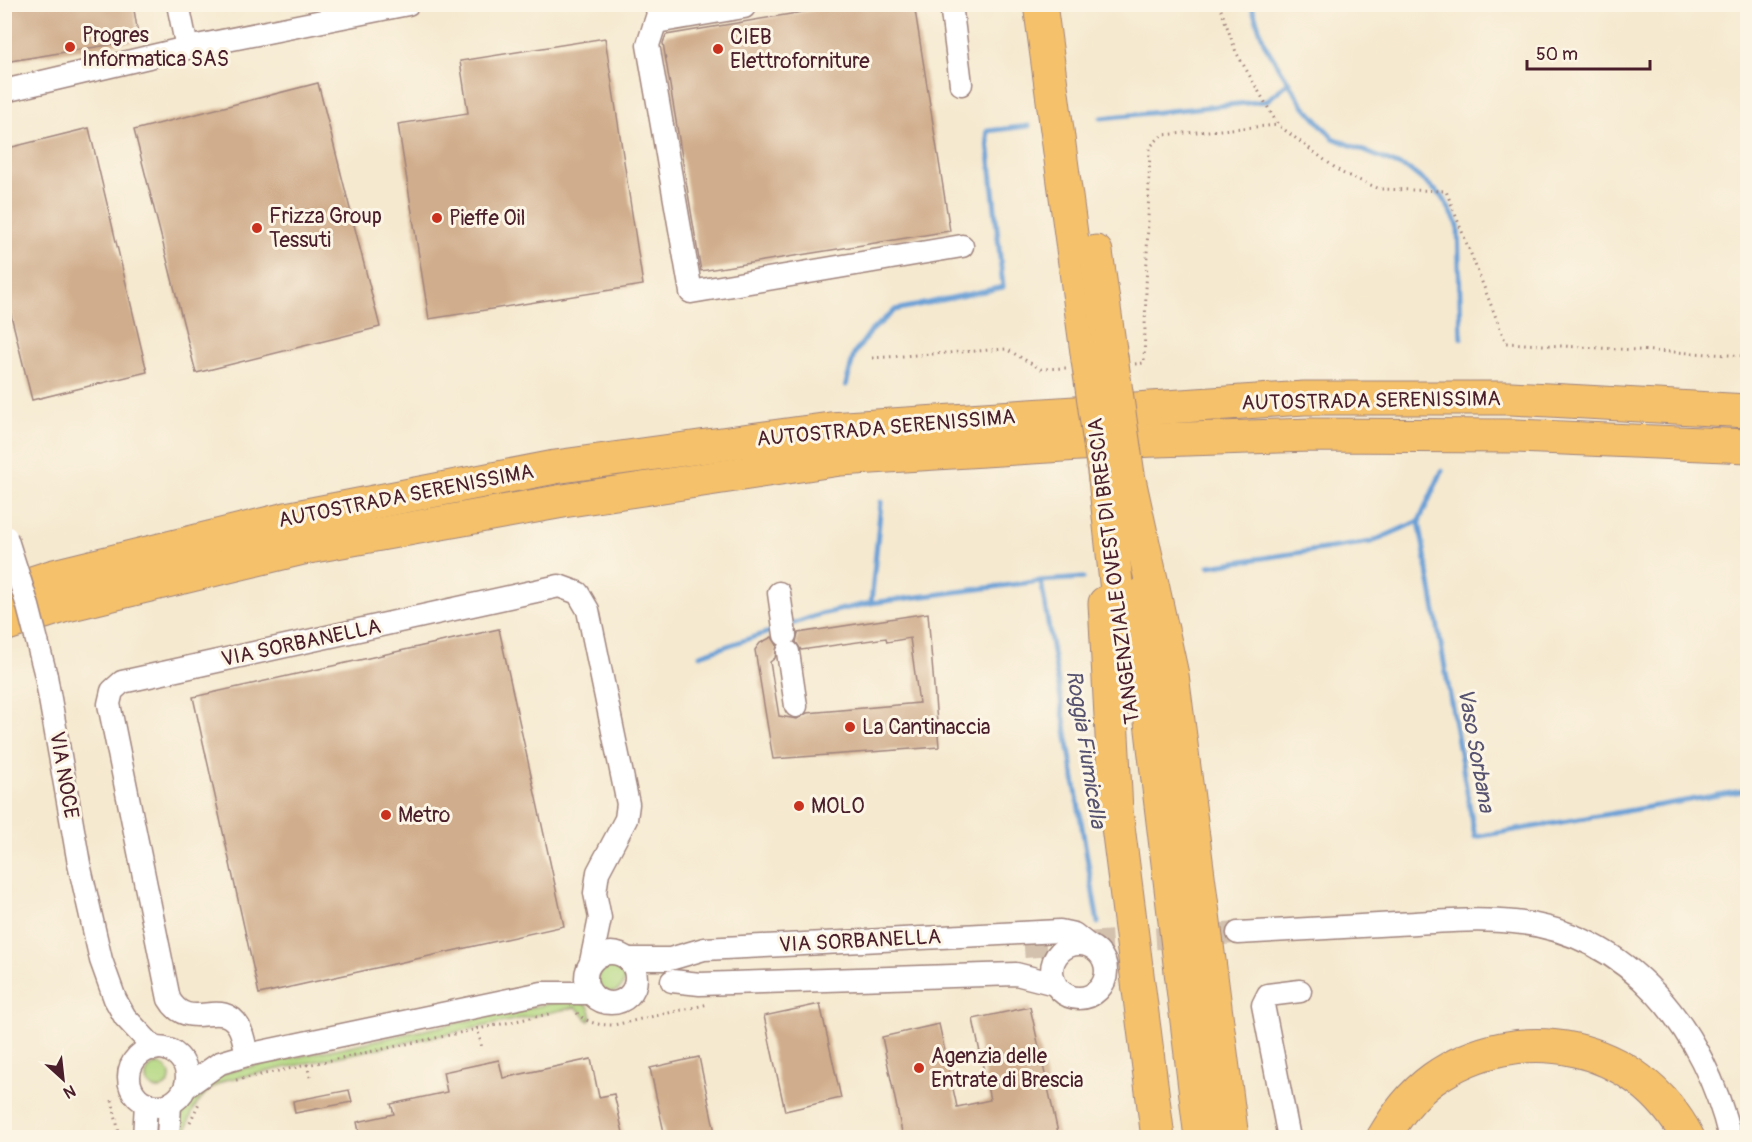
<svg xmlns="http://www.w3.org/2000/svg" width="1752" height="1142" viewBox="0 0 1752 1142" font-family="Pangolin,sans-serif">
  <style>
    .green { fill: #b3d881; stroke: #7e7c56; stroke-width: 1.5 }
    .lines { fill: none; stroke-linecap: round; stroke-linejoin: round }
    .stream { stroke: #679fd5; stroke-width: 5 }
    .building { fill: #d0ad8c }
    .minor-tunnel { stroke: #d3c1ae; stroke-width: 22; stroke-dasharray: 22 11; stroke-linecap: butt }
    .minor-casing { stroke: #a0847d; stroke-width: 25 }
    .highway-casing { stroke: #a0847d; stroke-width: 35 }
    .path { stroke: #a0847d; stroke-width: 3; stroke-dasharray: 1.5 4.5; stroke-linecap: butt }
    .minor { stroke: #fff; stroke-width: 22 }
    .highway { stroke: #f5c16b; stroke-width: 33 }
    .minor-bridge-casing { stroke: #a0847d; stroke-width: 25; stroke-linecap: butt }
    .highway-bridge-casing { stroke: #a0847d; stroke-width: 35; stroke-linecap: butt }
    .minor-bridge { stroke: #fff; stroke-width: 22 }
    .highway-bridge { stroke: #f5c16b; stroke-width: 33 }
    .poi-dot { fill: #c8321e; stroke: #fcf5e5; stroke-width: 2 }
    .labels { text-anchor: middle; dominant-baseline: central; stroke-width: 6; stroke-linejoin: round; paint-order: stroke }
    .poi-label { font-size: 21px; fill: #4a1f2b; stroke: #fcf5e5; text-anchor: start }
    .street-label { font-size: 21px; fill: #4a1f2b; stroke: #fcf5e5 }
    .water-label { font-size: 22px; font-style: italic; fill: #56526f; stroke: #fcf5e5 }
  </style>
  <rect width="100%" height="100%" fill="#fcf5e5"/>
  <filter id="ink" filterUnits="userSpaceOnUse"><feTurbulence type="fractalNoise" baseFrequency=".0167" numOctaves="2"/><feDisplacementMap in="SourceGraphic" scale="12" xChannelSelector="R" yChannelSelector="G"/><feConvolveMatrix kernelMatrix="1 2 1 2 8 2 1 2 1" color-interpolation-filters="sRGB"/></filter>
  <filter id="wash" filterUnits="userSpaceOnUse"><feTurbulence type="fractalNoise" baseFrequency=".008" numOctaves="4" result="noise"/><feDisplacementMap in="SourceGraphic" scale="24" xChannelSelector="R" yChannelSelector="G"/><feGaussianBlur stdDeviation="1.35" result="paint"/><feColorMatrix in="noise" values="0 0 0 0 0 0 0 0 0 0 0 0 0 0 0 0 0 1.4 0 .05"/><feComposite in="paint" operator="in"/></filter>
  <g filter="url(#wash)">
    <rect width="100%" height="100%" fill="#f5e9cf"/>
    <g class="green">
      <circle cx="611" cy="979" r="13"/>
      <path d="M566 1000C579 1001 592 1001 591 1018L589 1021 576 1007 226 1080C202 1090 188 1112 186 1137L178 1138C180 1097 197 1086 231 1071Z"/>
      <circle cx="158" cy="1077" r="12"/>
    </g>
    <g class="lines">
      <g class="stream">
        <path d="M1251 4 1265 45 1301 102 1333 138 1410 170 1442 196 1458 225 1461 338"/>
        <path d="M1101 118 1266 101 1289 82"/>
        <path d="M846 385 854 354 871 331 895 310 1003 287 987 131 1029 126"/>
        <path d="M1442 471 1419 521 1475 837 1748 790"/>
        <path d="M1209 566 1371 542 1419 521"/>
        <path d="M1083 578 1041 581 1098 923"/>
        <path d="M871 603 1041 581"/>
        <path d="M789 625 821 614 871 603 881 502"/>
        <path d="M700 655 778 629"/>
      </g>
    </g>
    <g id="blocks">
      <g class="building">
        <path d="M4 4H133L139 40 4 62Z"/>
        <path d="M850 4H914L950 231 701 271 663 43 666 35Z"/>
        <path d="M605 38 643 285 429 319 398 124 468 113 460 61Z"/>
        <path d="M318 83 380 327 196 373 134 130Z"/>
        <path d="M89 128 147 372 32 400 4 287V149Z"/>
        <path d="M928 613 939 747 773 759 755 650 760 643 772 637 777 645 775 658 770 662 779 716 797 719 807 713 919 703 910 638 887 642 886 638 801 650 796 642 798 633Z"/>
        <path d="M499 629 564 926 259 994 193 697Z"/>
        <path d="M820 1004 841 1098 785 1111 764 1016Z"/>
        <path d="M1030 1007 1059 1137H903L882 1037 939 1024 957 1107 990 1100 973 1019Z"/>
        <path d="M699 1057 716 1137H665L650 1068Z"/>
        <path d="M591 1059 599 1097 614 1094 624 1137H360L357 1122 394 1114 391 1104 447 1092 443 1072 499 1060 503 1078Z"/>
        <path d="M349 1090 352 1102 295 1113 293 1101Z"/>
      </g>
    </g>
  </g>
  <g filter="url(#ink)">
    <use href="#blocks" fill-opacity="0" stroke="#a0847d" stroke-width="1.5"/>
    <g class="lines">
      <path class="minor-tunnel" d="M1024 947 1238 933"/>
      <defs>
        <g id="minor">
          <path d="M178 4 187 48"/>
          <path d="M656 4 658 14 648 45 691 292 962 246"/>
          <path d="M951 4 961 84"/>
          <path d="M658 14 662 21 744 7"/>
          <path d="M4 91 187 48 408 4"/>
          <path d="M779 593 785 635"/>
          <path d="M788 652 796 706"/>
          <path d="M46 676 79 864 101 960 115 999 125 1017 155 1049"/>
          <path d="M1238 933C1291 930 1343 927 1396 924 1435 922 1475 918 1514 922 1630 933 1705 1031 1730 1138"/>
          <circle cx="1079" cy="971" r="27"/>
          <circle cx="611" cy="978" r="25"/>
          <path d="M629 959H670L704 949 1060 931 1074 934 1088 945"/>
          <path d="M672 981 700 984 1016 974 1055 984"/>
          <circle cx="158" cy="1077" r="29"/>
          <path d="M247 1055C245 1046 243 1034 239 1027 222 996 189 1034 169 999L109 704 112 691 122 682 559 586 578 593 588 610 628 804 626 819 598 872 595 893 600 918 591 962"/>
          <path d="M186 1087 220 1063 247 1055 542 993H591"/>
          <path d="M144 1138 146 1103"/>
          <path d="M168 1138 170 1104"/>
          <path d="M1289 1138 1263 1005 1268 995 1300 991"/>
        </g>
        <g id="highway">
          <path d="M1040 4 1088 360"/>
          <path d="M1096 252 1111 357"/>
          <path d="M1128 475 1172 675 1232 1138"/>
          <path d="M1105 479 1121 629"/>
          <path d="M4 592 54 576 286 519 555 467 830 429 1304 398H1511L1748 411"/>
          <path d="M1136 597 1201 1138"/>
          <path d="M1105 603 1116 811 1158 1138"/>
          <path d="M4 625 63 606 303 548 563 501 840 459 1127 441 1311 435 1515 436 1748 446"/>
          <path d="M1383 1138C1397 1115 1411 1095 1433 1079 1519 1018 1638 1042 1688 1138"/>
        </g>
      </defs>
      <use href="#minor" class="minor-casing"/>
      <use href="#highway" class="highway-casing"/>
      <g class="path">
        <path d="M1219 4 1236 52 1278 125 1342 173 1380 189 1446 191 1506 343 1748 356"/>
        <path d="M872 358 1006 349 1041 369 1066 368"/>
        <path d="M1135 364 1144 363 1150 147 1162 135 1278 125"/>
        <path d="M577 1013C588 1024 600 1025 614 1025L709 1004"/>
        <path d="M477 1027 482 1048"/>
        <path d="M307 1064 311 1081"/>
        <path d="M236 1080 549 1014"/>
        <path d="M112 1100 120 1138"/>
        <path d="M190 1122 200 1101"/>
      </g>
      <use href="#minor" class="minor"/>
      <use href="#highway" class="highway"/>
      <defs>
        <path id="minor-bridge" d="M6 537 28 606 46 676"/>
        <g id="highway-bridge">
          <path d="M1111 357 1128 475"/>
          <path d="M1088 360 1105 479"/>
        </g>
      </defs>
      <use href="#minor-bridge" class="minor-bridge-casing"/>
      <use href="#highway-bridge" class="highway-bridge-casing"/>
      <use href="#minor-bridge" class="minor-bridge"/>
      <use href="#highway-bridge" class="highway-bridge"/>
    </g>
  </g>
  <g class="poi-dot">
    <circle cx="70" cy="47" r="6"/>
    <circle cx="718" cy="49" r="6"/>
    <circle cx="437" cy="218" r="6"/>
    <circle cx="257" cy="228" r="6"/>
    <circle cx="850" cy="727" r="6"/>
    <circle cx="799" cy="806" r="6"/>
    <circle cx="386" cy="815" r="6"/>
    <circle cx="919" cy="1068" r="6"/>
  </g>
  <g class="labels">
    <g class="poi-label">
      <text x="82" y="35">Progres<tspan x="82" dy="24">Informatica SAS</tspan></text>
      <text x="730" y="37">CIEB<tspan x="730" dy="24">Elettroforniture</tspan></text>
      <text x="269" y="216">Frizza Group<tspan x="269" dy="24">Tessuti</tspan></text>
      <text x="449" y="218">Pieffe Oil</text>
      <text x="862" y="727">La Cantinaccia</text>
      <text x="811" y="806">MOLO</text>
      <text x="398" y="815">Metro</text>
      <text x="931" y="1056">Agenzia delle<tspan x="931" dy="24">Entrate di Brescia</tspan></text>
    </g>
    <g class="street-label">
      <text transform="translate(1371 401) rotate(-1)">AUTOSTRADA SERENISSIMA</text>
      <text transform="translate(886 428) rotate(-5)">AUTOSTRADA SERENISSIMA</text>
      <text transform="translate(406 496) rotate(-11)">AUTOSTRADA SERENISSIMA</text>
      <text transform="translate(1114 571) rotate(-97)">TANGENZIALE OVEST DI BRESCIA</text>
      <text transform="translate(301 643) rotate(-12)">VIA SORBANELLA</text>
      <text transform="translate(64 775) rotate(80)">VIA NOCE</text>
      <text transform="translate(860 941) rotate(-3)">VIA SORBANELLA</text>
    </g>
    <g class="water-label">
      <text transform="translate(1086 749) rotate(81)">Roggia Fiumicella</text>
      <text transform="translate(1476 750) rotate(80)">Vaso Sorbana</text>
    </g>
  </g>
  <rect width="1752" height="1142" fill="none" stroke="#fcf5e5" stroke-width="24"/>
  <g transform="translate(63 1079) rotate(153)" stroke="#fcf5e5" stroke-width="4.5" paint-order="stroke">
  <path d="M0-4.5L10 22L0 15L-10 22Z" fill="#4a1f2b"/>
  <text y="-9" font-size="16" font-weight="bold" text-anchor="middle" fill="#4a1f2b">N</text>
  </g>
  <path d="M1527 60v9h123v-9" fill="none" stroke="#4a1f2b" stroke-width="3"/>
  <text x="1536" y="60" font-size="18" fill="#4a1f2b" stroke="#fcf5e5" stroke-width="4.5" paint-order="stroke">50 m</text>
</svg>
